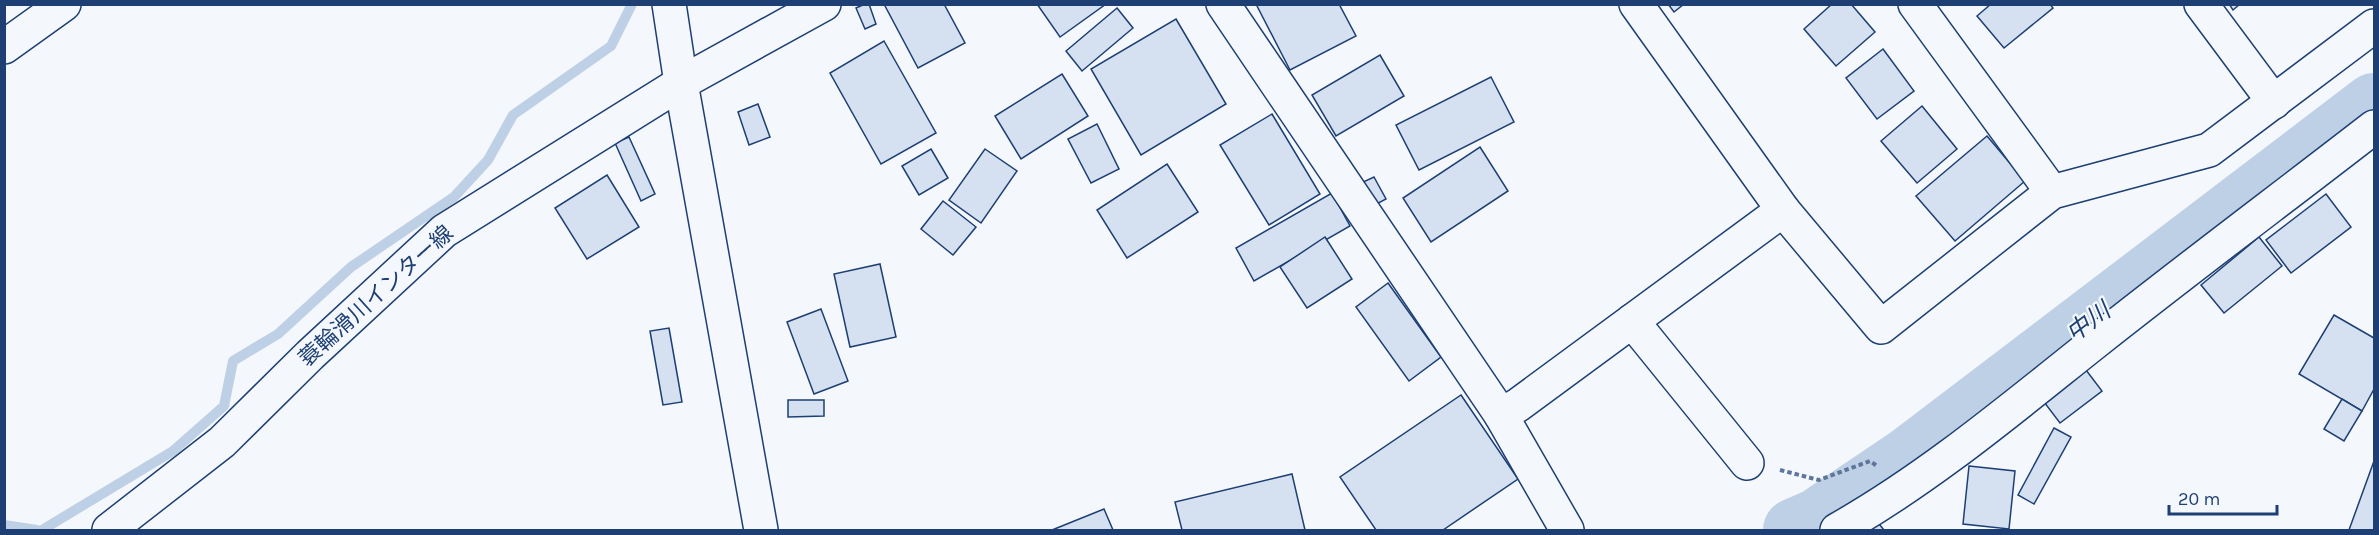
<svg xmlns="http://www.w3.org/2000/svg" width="2379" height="535" viewBox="0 0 2379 535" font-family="Karla,'Noto Sans JP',sans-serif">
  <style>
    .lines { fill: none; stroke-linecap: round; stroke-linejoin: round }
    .stream { stroke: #bed0e5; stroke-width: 10 }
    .river { stroke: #bed0e5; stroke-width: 64 }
    .building { fill: #d5e0f0; stroke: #1d3f73; stroke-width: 1.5 }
    .minor-casing { stroke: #1d3f73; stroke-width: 36 }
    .tertiary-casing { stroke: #1d3f73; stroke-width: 36 }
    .primary-casing { stroke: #1d3f73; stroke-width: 36 }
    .path { stroke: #5e769c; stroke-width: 4; stroke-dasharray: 4.5 3; stroke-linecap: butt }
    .minor { stroke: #f4f7fb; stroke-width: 33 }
    .tertiary { stroke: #f4f7fb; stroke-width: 33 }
    .primary { stroke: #f4f7fb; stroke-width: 33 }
    .labels { text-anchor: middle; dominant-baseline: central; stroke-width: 4.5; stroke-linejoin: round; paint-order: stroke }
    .street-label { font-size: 22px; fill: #1d3f73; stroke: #f4f7fb }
    .water-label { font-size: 24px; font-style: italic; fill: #1d3f73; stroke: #f4f7fb }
  </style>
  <rect width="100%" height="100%" fill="#f4f7fb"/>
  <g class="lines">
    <g class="stream">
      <path d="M4 525 37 530"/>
      <path d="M42 530 173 451 224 406 233 361 278 334 351 267 454 197 488 160 513 115 611 46 632 4"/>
    </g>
    <path class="river" d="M1795 530 1818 520 1910 458 2374 105"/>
  </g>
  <g class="building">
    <path d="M865 4H869L876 24 865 29 856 8Z"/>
    <path d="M884 4H944L965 43 918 68Z"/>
    <path d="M1037 4H1106L1060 37Z"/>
    <path d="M1256 4H1339L1356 36 1290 70Z"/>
    <path d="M1668 4H1684L1674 12Z"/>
    <path d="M1832 4H1851L1875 32 1836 66 1804 29Z"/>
    <path d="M1991 4H2050L2053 8 2004 48 1977 16Z"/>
    <path d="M2229 4H2240L2233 10Z"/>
    <path d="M1117 8 1133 28 1082 71 1066 51Z"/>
    <path d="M1176 19 1226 104 1141 155 1091 69Z"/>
    <path d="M884 41 936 133 881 164 830 73Z"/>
    <path d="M1883 49 1914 91 1877 119 1846 78Z"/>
    <path d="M1380 55 1404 96 1336 136 1312 95Z"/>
    <path d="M1062 74 1088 116 1021 159 995 116Z"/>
    <path d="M1491 77 1514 122 1419 170 1396 125Z"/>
    <path d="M758 104 770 137 749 145 738 112Z"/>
    <path d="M1922 106 1957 149 1917 183 1881 141Z"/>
    <path d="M1272 114 1320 194 1269 225 1220 145Z"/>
    <path d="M1097 124 1119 169 1091 183 1068 139Z"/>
    <path d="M1987 136 2025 181 1955 241 1916 196Z"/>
    <path d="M629 137 655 194 641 201 615 143Z"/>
    <path d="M1480 147 1508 191 1431 242 1403 198Z"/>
    <path d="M931 149 948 178 919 195 902 166Z"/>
    <path d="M985 149 1017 171 981 223 949 200Z"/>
    <path d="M1167 164 1198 212 1127 258 1097 210Z"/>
    <path d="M607 175 639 227 587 259 555 208Z"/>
    <path d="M1374 177 1386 199 1373 206 1361 183Z"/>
    <path d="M1332 193 1350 226 1254 281 1236 248Z"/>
    <path d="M2326 194 2351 227 2291 273 2266 240Z"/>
    <path d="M943 201 976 227 953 255 921 229Z"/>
    <path d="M1325 237 1352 279 1307 308 1280 267Z"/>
    <path d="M2259 237 2282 266 2224 313 2201 285Z"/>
    <path d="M880 264 896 337 850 347 834 274Z"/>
    <path d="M1388 283 1441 357 1409 381 1356 307Z"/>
    <path d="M821 309 848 381 814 394 787 322Z"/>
    <path d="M2334 315 2374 338V389L2362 411 2299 374Z"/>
    <path d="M669 328 682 402 663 405 650 331Z"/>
    <path d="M2086 370 2102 391 2060 423 2044 402Z"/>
    <path d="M1461 395 1518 479 1443 530H1376L1340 477Z"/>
    <path d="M2342 399 2362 411 2344 441 2324 429Z"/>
    <path d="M788 400H824V416L788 417Z"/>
    <path d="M2054 428 2071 437 2034 504 2018 495Z"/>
    <path d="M2374 461V530H2349Z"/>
    <path d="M1969 466 2015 471 2009 529 1963 524Z"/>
    <path d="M1292 474 1305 530H1182L1175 502Z"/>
    <path d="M1104 509 1113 530H1052Z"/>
    <path d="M1879 524 1884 530H1869Z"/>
  </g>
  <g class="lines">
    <defs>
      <g id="minor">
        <path d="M1223 4 1501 415 1518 405 1783 210"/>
        <path d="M1636 4 1783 210 1881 327 2052 192 2209 150 2374 26"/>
        <path d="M1915 4 2052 192"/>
        <path d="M2201 4 2274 102"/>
        <path d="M1632 321 1747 463"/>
        <path d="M1501 415 1567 530"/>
        <path d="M1837 530C1929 478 2011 409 2094 343 2186 270 2281 199 2374 127"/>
      </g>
      <g id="tertiary">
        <path d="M669 4 681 83 761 530"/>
        <path d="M4 47 64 4"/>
      </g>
      <path id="primary" d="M109 530 222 442 310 355 444 231 681 83 824 4"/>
    </defs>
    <use href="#minor" class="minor-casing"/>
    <use href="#tertiary" class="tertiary-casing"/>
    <use href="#primary" class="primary-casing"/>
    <path class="path" d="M1780 470 1819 480 1870 461 1877 466"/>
    <use href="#minor" class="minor"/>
    <use href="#tertiary" class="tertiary"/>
    <use href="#primary" class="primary"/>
  </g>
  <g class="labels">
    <g class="street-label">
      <text transform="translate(376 296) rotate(-42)">蓑輪滑川インター線</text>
    </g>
    <g class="water-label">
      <text transform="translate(2088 322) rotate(-37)">中川</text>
    </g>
  </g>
  <rect width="2379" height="535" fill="none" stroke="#1d3f73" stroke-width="12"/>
  <path d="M2169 505v9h108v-9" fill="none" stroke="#1d3f73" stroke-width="3"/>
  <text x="2178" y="505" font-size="18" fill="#1d3f73" stroke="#f4f7fb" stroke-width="4.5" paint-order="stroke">20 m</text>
</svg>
